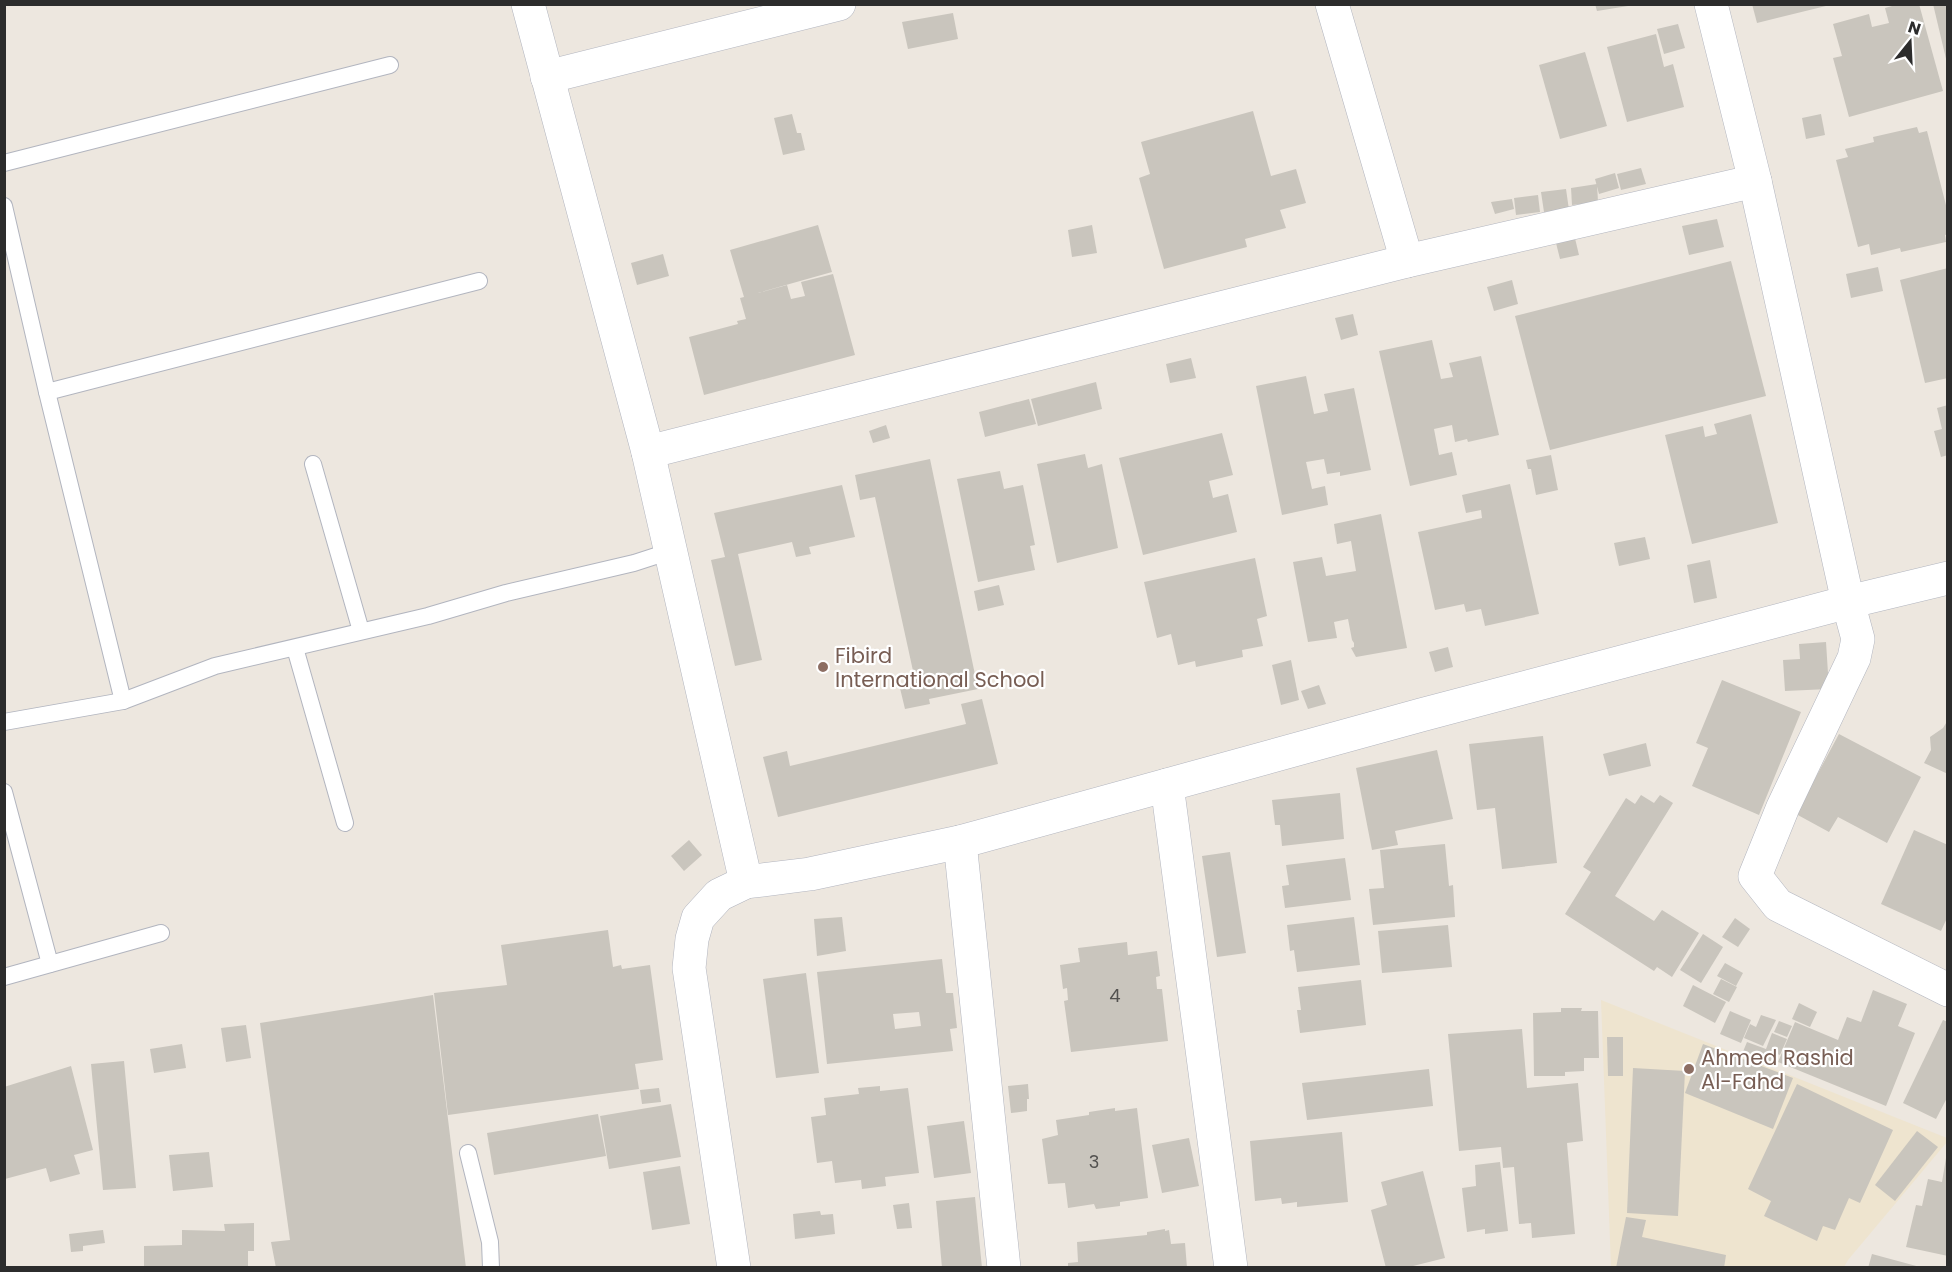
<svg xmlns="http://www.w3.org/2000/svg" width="1952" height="1272" viewBox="0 0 1952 1272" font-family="Poppins,sans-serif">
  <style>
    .education { fill: #eee4cf }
    .building { fill: #c9c5bd; fill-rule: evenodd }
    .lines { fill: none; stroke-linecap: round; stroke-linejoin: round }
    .service-casing { stroke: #b2b5bf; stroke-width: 18 }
    .minor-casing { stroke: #b2b5bf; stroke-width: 34 }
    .service { stroke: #fff; stroke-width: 16 }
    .minor { stroke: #fff; stroke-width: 33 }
    .education-dot { fill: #8d6e63; stroke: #fff; stroke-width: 2 }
    .labels { text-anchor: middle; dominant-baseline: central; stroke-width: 4.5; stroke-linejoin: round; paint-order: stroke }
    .number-label { font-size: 18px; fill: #535250 }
    .education-label { font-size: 21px; fill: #785e54; stroke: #fff; text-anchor: start }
  </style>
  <rect width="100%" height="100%" fill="#ede7df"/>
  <path class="education" d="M1601 1000 1947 1138V1142L1848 1260 1844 1267H1611Z"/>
  <g class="building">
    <path d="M1595 4H1628V6L1597 11Z"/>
    <path d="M1752 4H1830V5L1757 23Z"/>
    <path d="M1899 4H1919L1943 91 1849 117 1833 58 1842 56 1833 24 1869 14 1872 27 1889 23 1885 8Z"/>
    <path d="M1933 4H1948V63H1947Z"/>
    <path d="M953 13 958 39 908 49 902 22Z"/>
    <path d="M1678 24 1685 48 1664 54 1657 29Z"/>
    <path d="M1656 34 1664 67 1673 64 1684 107 1627 122 1607 47Z"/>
    <path d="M1585 52 1607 126 1560 139 1539 65Z"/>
    <path d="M1253 111 1271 176 1296 169 1306 203 1280 210 1286 228 1245 239 1247 247 1164 269 1139 178 1150 174 1141 142Z"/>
    <path d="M792 114 797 133H801L805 150 783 155 774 118Z"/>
    <path d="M1821 114 1825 135 1806 139 1802 118Z"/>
    <path d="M1917 127 1919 133 1927 131 1948 213V234L1945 235 1946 242 1901 252 1900 248 1871 255 1869 244 1858 247 1836 160 1848 157 1845 149 1874 142 1873 137Z"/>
    <path d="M1641 168 1646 184 1621 190 1617 174Z"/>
    <path d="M1615 173 1619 188 1599 194 1595 179Z"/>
    <path d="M1597 184 1598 202 1572 205 1571 188Z"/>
    <path d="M1566 189 1569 210 1544 212 1541 192Z"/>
    <path d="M1538 195 1540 212 1516 215 1514 198Z"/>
    <path d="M1512 199 1514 209 1495 214 1491 202Z"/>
    <path d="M1717 219 1724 247 1689 255 1682 226Z"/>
    <path d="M818 225 832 272 758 293 787 285 791 299 805 296 801 282 833 274 855 355 704 395 689 337 738 324 737 321 746 319 740 298 744 297 730 250Z"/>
    <path d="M1092 225 1097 253 1072 257 1068 230Z"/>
    <path d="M1573 230 1579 255 1560 259 1554 235Z"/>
    <path d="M663 254 669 276 637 285 631 263Z"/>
    <path d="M1731 261 1766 396 1550 450 1515 316Z"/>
    <path d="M1878 267 1883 291 1851 298 1846 274Z"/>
    <path d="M1948 268V378L1925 383 1900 280Z"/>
    <path d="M1512 280 1518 304 1494 311 1487 287Z"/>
    <path d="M1353 314 1358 335 1341 340 1335 318Z"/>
    <path d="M1432 340 1441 379 1453 377 1449 363 1481 356 1499 435 1468 442 1467 439 1455 442 1452 425 1434 429 1439 455 1452 452 1457 475 1410 486 1379 351Z"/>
    <path d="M1191 358 1196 378 1170 383 1166 364Z"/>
    <path d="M1306 376 1314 414 1328 411 1324 394 1354 388 1371 470 1340 476V472L1327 474 1324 459 1306 462 1312 489 1325 486 1328 505 1282 515 1256 386Z"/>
    <path d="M1096 382 1102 409 1038 426 1031 399Z"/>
    <path d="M1029 399 1036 424 985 437 979 412Z"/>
    <path d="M1948 405V455L1941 457 1934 431 1942 429 1937 408Z"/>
    <path d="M1751 414 1778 523 1692 544 1665 435 1703 426 1705 437 1717 434 1714 424Z"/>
    <path d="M886 425 890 438 873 443 869 431Z"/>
    <path d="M1222 433 1233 475 1209 481 1213 498 1228 494 1237 532 1143 555 1119 458Z"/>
    <path d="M1085 454 1088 468 1102 464 1118 548 1057 563 1037 464Z"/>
    <path d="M1551 455 1558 490 1536 495 1531 469H1528L1526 460Z"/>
    <path d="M930 459 978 689 929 699 930 704 905 709 899 684 915 680 875 497 860 500 855 475Z"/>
    <path d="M1000 471 1004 489 1023 485 1035 545 1030 546 1035 570 978 582 957 479Z"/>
    <path d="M1510 484 1539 614 1485 626 1481 609 1466 612 1464 604 1435 610 1418 532 1482 518 1481 510 1466 513 1462 495Z"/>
    <path d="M842 485 855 537 809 547 811 554 796 557 792 542 738 554 762 660 735 666 711 560 725 557 714 513Z"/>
    <path d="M1381 514 1407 648 1356 657 1351 648 1354 647V643L1352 640 1348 619 1334 622 1337 638 1308 642 1293 562 1322 557 1326 576 1356 571 1351 541 1337 544 1334 524Z"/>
    <path d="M1645 537 1650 559 1619 566 1614 543Z"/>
    <path d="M1255 558 1267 616 1257 619 1263 646 1242 650 1243 657 1196 667 1195 661 1178 665 1171 634 1157 638 1144 582Z"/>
    <path d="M1710 560 1717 598 1694 603 1687 565Z"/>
    <path d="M999 585 1004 605 978 611 974 591Z"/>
    <path d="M1826 642 1829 689 1785 691 1783 660 1800 659 1799 644Z"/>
    <path d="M1448 647 1453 667 1435 672 1429 652Z"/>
    <path d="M1291 660 1299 700 1281 705 1272 665Z"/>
    <path d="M1722 680 1801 712 1759 815 1692 786 1708 748 1696 743Z"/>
    <path d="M1319 685 1326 704 1308 709 1301 691Z"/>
    <path d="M982 699 998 764 778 817 763 757 787 751 790 766 966 724 961 704Z"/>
    <path d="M1948 720V774L1924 763 1931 750 1930 737 1943 728Z"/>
    <path d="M1839 734 1921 777 1887 843 1838 817 1829 832 1796 814Z"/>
    <path d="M1543 736 1557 863 1502 869 1495 808 1477 810 1469 744Z"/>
    <path d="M1646 743 1651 766 1609 776 1603 754Z"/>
    <path d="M1437 750 1453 819 1395 831 1398 845 1372 850 1356 768Z"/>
    <path d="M1340 793 1344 839 1282 846 1280 825H1275L1272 800Z"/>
    <path d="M1641 795 1654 803 1660 795 1673 803 1615 896 1654 921 1662 910 1699 933 1672 977 1657 967 1654 971 1565 914 1591 872 1583 867 1626 798 1635 804Z"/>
    <path d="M1914 830 1948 845V916L1941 931 1881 904Z"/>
    <path d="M689 840 702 855 684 871 671 856Z"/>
    <path d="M1445 844 1449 886 1453 885 1455 917 1373 925 1369 889 1384 888 1380 850Z"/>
    <path d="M1230 852 1246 953 1217 957 1202 856Z"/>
    <path d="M1345 858 1351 900 1285 908 1282 886 1289 885 1286 865Z"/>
    <path d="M842 917 846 951 817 956 814 919Z"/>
    <path d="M1354 917 1360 965 1297 972 1294 950 1290 951 1287 925Z"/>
    <path d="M1735 918 1750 929 1738 947 1722 937Z"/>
    <path d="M1448 925 1452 967 1382 973 1378 931Z"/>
    <path d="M608 930 613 967 621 965 622 969 650 965 663 1060 635 1064 639 1089 448 1115 434 993 507 985 501 945Z"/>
    <path d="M1703 934 1723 947 1701 983 1680 970Z"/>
    <path d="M1127 942 1128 955 1157 951 1160 976 1156 977 1157 989H1162L1168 1041 1071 1052 1064 1001 1068 1000 1067 988 1063 989 1060 965 1080 962 1078 948Z"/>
    <path d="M942 959 946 993H953L957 1028 950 1029 953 1051 827 1064 817 972ZM919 1012 921 1026 895 1029 893 1014Z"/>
    <path d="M1725 963 1743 973 1736 986 1717 976Z"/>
    <path d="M806 973 819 1073 776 1078 763 979Z"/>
    <path d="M1721 979 1737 987 1729 1002 1713 994Z"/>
    <path d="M1361 980 1366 1025 1300 1033 1297 1010H1301L1298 987Z"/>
    <path d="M1693 985 1726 1002 1715 1023 1683 1006Z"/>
    <path d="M1873 990 1907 1004 1898 1026 1915 1033 1886 1106 1778 1062 1795 1022 1838 1040 1847 1017 1861 1022Z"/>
    <path d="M433 995 466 1268H276L271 1242 290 1240 260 1023Z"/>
    <path d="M1799 1003 1817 1012 1810 1027 1792 1019Z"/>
    <path d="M1561 1008H1582L1581 1011H1598L1599 1058H1584V1071L1565 1072V1076H1534L1533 1013 1561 1012Z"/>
    <path d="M1730 1011 1751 1020 1741 1043 1720 1034Z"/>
    <path d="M1761 1015 1776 1020 1763 1046 1744 1038 1750 1024 1756 1027Z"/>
    <path d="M1943 1020 1948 1022V1096L1936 1119 1903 1103Z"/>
    <path d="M1779 1021 1792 1026 1787 1037 1774 1032Z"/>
    <path d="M246 1025 251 1058 226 1062 221 1028Z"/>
    <path d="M1522 1029 1527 1088 1578 1083 1583 1141 1567 1143 1575 1234 1532 1238 1531 1223 1519 1224 1514 1167 1503 1168 1501 1147 1459 1151 1448 1034Z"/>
    <path d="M1772 1033 1787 1039 1780 1055 1774 1053 1769 1065 1742 1054 1747 1042 1766 1049Z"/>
    <path d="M1607 1037H1623V1076H1608Z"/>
    <path d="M182 1044 186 1068 154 1073 150 1049Z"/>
    <path d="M1703 1044 1793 1078 1773 1129 1685 1093Z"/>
    <path d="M124 1061 136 1188 103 1190 91 1064Z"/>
    <path d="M71 1066 93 1150 74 1155 80 1174 50 1182 46 1168 5 1179 4 1087Z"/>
    <path d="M1633 1068 1685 1071 1678 1216 1627 1213Z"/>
    <path d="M1429 1069 1433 1106 1307 1120 1302 1083Z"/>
    <path d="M1028 1084 1029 1099H1027V1111L1011 1113 1008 1086Z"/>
    <path d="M1797 1084 1893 1130 1860 1203 1849 1198 1835 1230 1823 1226 1817 1241 1764 1216 1771 1201 1748 1189Z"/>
    <path d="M880 1086V1091L908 1088 919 1173 885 1177 886 1186 862 1189 861 1180 835 1183 832 1161 817 1163 811 1117 826 1115 824 1098 859 1094 858 1088Z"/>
    <path d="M659 1088 661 1102 642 1104 640 1090Z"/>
    <path d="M671 1104 681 1157 609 1169 600 1116Z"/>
    <path d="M1115 1108V1111L1137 1108 1148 1198 1120 1202V1206L1096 1209 1094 1204 1068 1208 1065 1183 1048 1184 1042 1139 1058 1135 1056 1120 1089 1115V1112Z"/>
    <path d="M598 1114 606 1156 494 1175 487 1133Z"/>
    <path d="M964 1121 971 1173 934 1178 927 1126Z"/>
    <path d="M1917 1131 1938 1147 1895 1201 1875 1185Z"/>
    <path d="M1342 1132 1348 1202 1297 1207V1202L1282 1204 1281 1198 1255 1201 1250 1141Z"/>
    <path d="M1189 1138 1199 1186 1162 1193 1152 1145Z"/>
    <path d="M209 1152 213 1187 173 1191 169 1155Z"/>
    <path d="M1946 1158H1948V1256L1906 1247 1916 1205 1922 1206 1928 1179 1942 1182Z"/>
    <path d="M1500 1162 1508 1231 1485 1234V1229L1467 1232 1462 1188 1476 1186 1475 1165Z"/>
    <path d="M680 1166 690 1224 652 1230 643 1172Z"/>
    <path d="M1423 1171 1445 1258 1405 1268H1386L1371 1210 1387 1205 1381 1182Z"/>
    <path d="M975 1197 982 1268H942L936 1201Z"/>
    <path d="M909 1203 912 1228 897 1229 893 1205Z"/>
    <path d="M820 1211 821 1215 833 1214 835 1234 795 1239 793 1214Z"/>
    <path d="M1626 1217 1646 1220 1642 1237 1726 1255 1724 1268H1616Z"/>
    <path d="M254 1223V1251H248V1268H144V1246L182 1245V1230L225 1231 224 1224Z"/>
    <path d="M1165 1229V1231L1169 1230 1171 1244 1185 1243 1187 1268H1068V1263L1078 1262 1077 1242 1147 1235V1232Z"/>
    <path d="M103 1230 105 1243 83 1246V1251L71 1252 69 1234Z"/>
    <path d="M1872 1254 1920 1267V1268H1868Z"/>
  </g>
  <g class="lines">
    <defs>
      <g id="service">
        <path d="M4 163 390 65"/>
        <path d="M4 206 47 392 123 701"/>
        <path d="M47 392 479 281"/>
        <path d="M313 464 361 631"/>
        <path d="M295 648 345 823"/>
        <path d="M4 722 123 701 215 666 428 616 506 593 634 563 671 551"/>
        <path d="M4 792 50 964"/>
        <path d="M4 977 161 933"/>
        <path d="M468 1153 490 1242 491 1268"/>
      </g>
      <g id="minor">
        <path d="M528 4 648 452 746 882"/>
        <path d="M1332 4 1407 261"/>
        <path d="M1711 4 1755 181 1848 602 1858 639 1854 658 1783 807 1755 876 1778 905 1948 990"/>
        <path d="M547 77 839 4"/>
        <path d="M648 452 1407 261 1755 181"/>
        <path d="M1167 785 1231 1268"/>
        <path d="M960 842 1004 1268"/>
        <path d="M734 1268 689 968 692 939 698 918 719 895 746 882 810 874 960 842 1421 715 1848 602 1948 578"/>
      </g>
    </defs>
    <use href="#service" class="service-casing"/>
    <use href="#minor" class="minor-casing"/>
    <use href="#service" class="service"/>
    <use href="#minor" class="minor"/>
  </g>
  <g class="education-dot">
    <circle cx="823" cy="667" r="6"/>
    <circle cx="1689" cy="1069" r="6"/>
  </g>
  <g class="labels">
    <g class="number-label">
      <text x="1115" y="995">4</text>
      <text x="1094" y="1161">3</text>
    </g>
    <g class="education-label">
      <text x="835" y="655">Fibird<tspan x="835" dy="24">International School</tspan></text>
      <text x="1701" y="1057">Ahmed Rashid<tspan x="1701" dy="24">Al-Fahd</tspan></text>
    </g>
  </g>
  <rect width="1952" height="1272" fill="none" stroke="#2c2c2c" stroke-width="12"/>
  <g transform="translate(1910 42) rotate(18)" stroke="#ffffff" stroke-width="4.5" paint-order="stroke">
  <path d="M0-4.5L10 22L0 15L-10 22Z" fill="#2c2c2c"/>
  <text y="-9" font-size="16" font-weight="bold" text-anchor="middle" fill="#2c2c2c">N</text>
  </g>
</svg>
